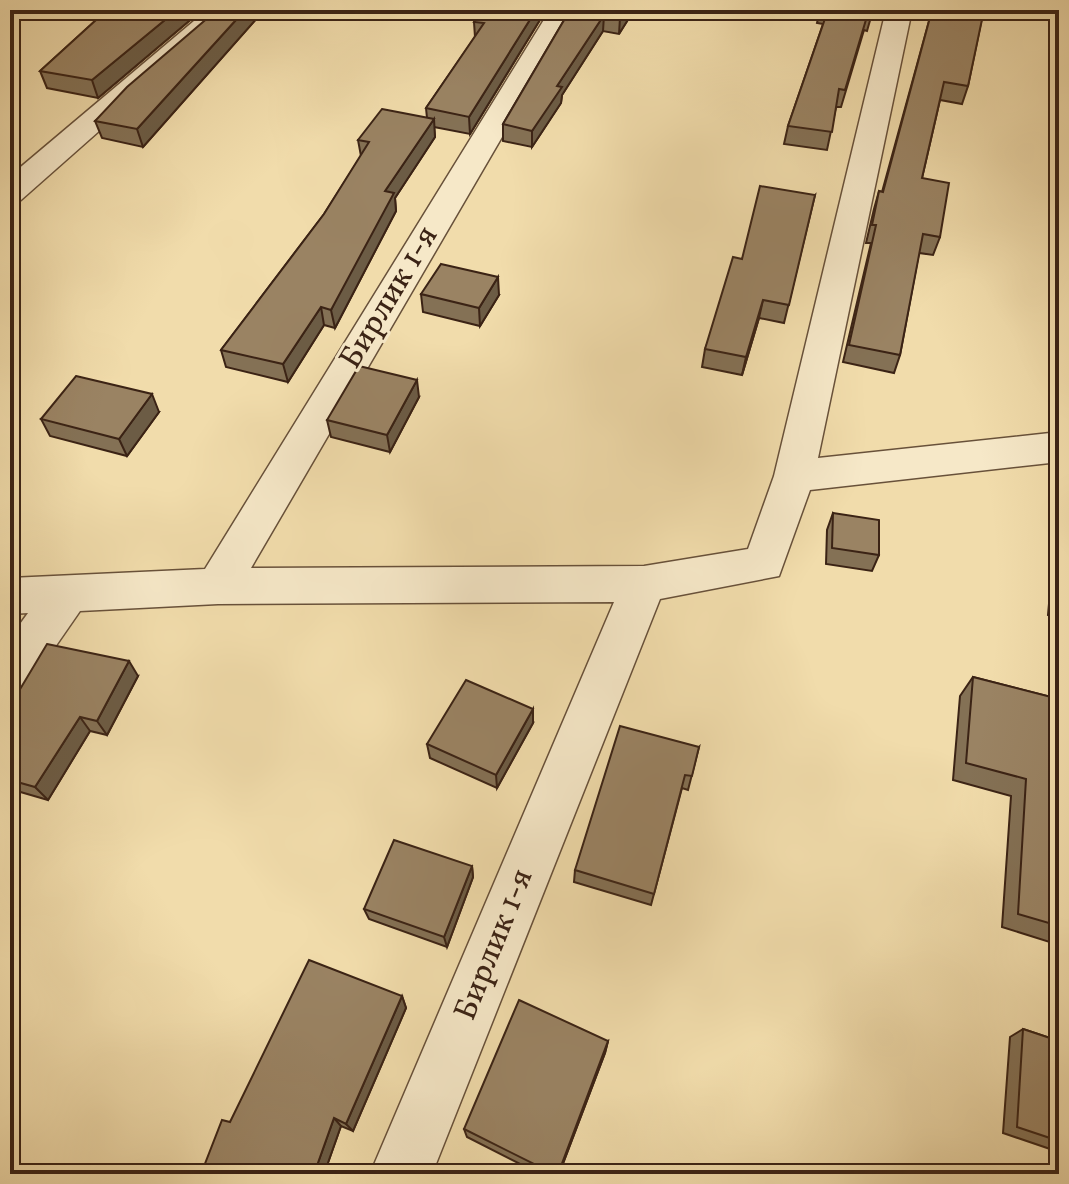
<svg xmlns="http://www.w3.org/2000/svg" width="1069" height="1184" viewBox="0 0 1069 1184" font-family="Vollkorn,serif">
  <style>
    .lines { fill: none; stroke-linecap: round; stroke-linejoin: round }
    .minor-casing { stroke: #68513a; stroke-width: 3 }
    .minor { fill: #f6e8c8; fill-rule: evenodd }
    .wall { fill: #847155; stroke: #3b2315; stroke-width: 2 }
    .shaded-wall { fill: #6c5c45; stroke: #3b2315; stroke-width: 2 }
    .building { fill: #9a8363; stroke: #3b2315; stroke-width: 2 }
    .labels { text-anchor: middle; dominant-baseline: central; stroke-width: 6; stroke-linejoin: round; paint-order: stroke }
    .street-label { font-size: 32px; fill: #3b2315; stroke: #f6e8c8 }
  </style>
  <rect width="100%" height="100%" fill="#f1dcab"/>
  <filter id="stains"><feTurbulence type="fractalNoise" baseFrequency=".0025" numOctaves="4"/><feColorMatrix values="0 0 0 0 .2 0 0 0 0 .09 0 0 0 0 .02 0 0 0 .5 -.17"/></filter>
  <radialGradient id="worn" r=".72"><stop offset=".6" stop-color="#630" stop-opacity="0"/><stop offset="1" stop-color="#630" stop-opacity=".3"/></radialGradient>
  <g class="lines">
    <defs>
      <g id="minor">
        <path d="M207 10H236L21 200 10 203V176Z"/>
        <path d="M550 10H576L251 568 644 566 748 549 774 476 886 10H912L818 458 1059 432V462L810 490 779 576 660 599 432 1174H370L614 602 218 604 80 611 26 689 10 695V638L28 613 10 614V578L205 569Z"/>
      </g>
    </defs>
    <use href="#minor" class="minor-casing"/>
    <use href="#minor" class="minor"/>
  </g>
  <g class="wall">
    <path d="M107 10H202L98 98 47 88 40 71Z"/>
    <path d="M546 10 470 134 434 127 435 137 395 198 396 211 335 328 324 325 288 382 226 367 221 350 324 214 361 156 358 140 427 118 426 108 475 37 474 22Z"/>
    <path d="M570 10H634L619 34 603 31 562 95 561 103 532 147 503 141V124Z"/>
    <path d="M820 10H873L867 31 864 30 841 107H836L827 150 784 144 788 126 823 24 817 23Z"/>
    <path d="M932 10H991L988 19 982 18 968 86 962 104 940 100 922 178 940 237 933 255 919 253 900 355 894 373 843 362 871 243H866L874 209 879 191 882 192Z"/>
    <path d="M258 17 143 147 102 138 95 121Z"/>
    <path d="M815 195 784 323 759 318 742 375 702 367 705 349 742 259Z"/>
    <path d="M421 294 499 295 480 326 423 312Z"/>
    <path d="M419 397 390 452 331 437 327 420Z"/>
    <path d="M159 412 127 456 50 436 41 419Z"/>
    <path d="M833 513 879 555 872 571 826 564 827 530Z"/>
    <path d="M1059 569V618L1048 615 1051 581Z"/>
    <path d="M138 676 107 735 90 731 48 800 10 789V706Z"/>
    <path d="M973 677 1059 699V945L1002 927 1011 796 953 780 960 696Z"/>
    <path d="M533 723 497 788 430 758 427 744Z"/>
    <path d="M699 747 688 790 682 788 651 905 574 882 575 870Z"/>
    <path d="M472 866 473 877 447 947 369 919 364 909Z"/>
    <path d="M402 996 406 1008 353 1131 341 1126 324 1174H201L230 1122Z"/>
    <path d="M1023 1029 1059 1041V1152L1003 1133 1010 1037Z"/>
    <path d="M608 1041 605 1053 559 1174H540L467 1137 464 1129Z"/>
  </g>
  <g class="shaded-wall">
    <path d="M177 10H202L98 98 92 80Z"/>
    <path d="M245 10H257L258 17 143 147 137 129Z"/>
    <path d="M536 10H546L470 134 469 117Z"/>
    <path d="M625 10H634L619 34 620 18Z"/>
    <path d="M604 15 603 31 562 95 561 103 532 147V131L557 86Z"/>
    <path d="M434 119 435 137 395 198 396 211 335 328 331 310 385 191Z"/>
    <path d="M498 277 499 295 480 326 479 308Z"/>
    <path d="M763 300 759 318 742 375 746 357Z"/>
    <path d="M321 307 324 325 288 382 283 364Z"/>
    <path d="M417 380 419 397 390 452 387 435Z"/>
    <path d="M152 394 159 412 127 456 119 439Z"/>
    <path d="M129 661 138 676 107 735 97 721Z"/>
    <path d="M533 709V723L497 788 496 775Z"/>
    <path d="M80 717 90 731 48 800 35 787Z"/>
    <path d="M472 866 473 877 447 947 444 937Z"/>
    <path d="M402 996 406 1008 353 1131 346 1124Z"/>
    <path d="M608 1041 605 1053 559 1174H558Z"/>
    <path d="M334 1118 341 1126 324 1174H314Z"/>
  </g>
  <g class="building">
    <path d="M107 10H177L92 80 40 71Z"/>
    <path d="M217 10H245L137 129 95 121 127 87Z"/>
    <path d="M482 10H536L469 117 426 108 484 23 474 22Z"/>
    <path d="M570 10H625L620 18 604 15 557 86 562 87 532 131 503 124Z"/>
    <path d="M828 10H873L872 13H868L845 90 839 89 832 132 788 126Z"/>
    <path d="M932 10H984L968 86 944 82 922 178 949 183 940 237 923 234 900 355 849 345 876 225H872L879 191 883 192Z"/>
    <path d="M382 109 434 119 385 191 394 193 331 310 321 307 283 364 221 350 324 214 369 142 358 140Z"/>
    <path d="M760 186 815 195 789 305 763 300 746 357 705 349 733 257 742 259Z"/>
    <path d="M441 264 498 277 479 308 421 294Z"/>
    <path d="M359 366 417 380 387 435 327 420Z"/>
    <path d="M76 376 152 394 119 439 41 419Z"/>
    <path d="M833 513 879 520V555L832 548Z"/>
    <path d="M47 644 129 661 97 721 80 717 35 787 10 780V706Z"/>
    <path d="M973 677 1059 699V926L1018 914 1026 779 966 763Z"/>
    <path d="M466 680 533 709 496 775 427 744Z"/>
    <path d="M620 726 699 747 692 776 685 775 654 894 575 870Z"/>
    <path d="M394 840 472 866 444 937 364 909Z"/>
    <path d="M309 960 402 996 346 1124 334 1118 314 1174H201L222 1120 230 1122Z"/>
    <path d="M519 1000 608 1041 558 1174H554L464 1129Z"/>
    <path d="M1023 1029 1059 1041V1141L1017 1127Z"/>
  </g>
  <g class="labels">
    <g class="street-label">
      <text transform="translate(390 298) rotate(-59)">Бирлик 1-я</text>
      <text transform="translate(495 945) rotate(-68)">Бирлик 1-я</text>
    </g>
  </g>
  <rect width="1069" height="1184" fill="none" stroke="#f1dcab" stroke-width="40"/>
  <rect x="12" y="12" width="1045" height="1160" fill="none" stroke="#3b2315" stroke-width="4"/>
  <rect x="20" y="20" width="1029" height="1144" fill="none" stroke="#3b2315" stroke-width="2"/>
  <rect width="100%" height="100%" filter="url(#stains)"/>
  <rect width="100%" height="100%" fill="url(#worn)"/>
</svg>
